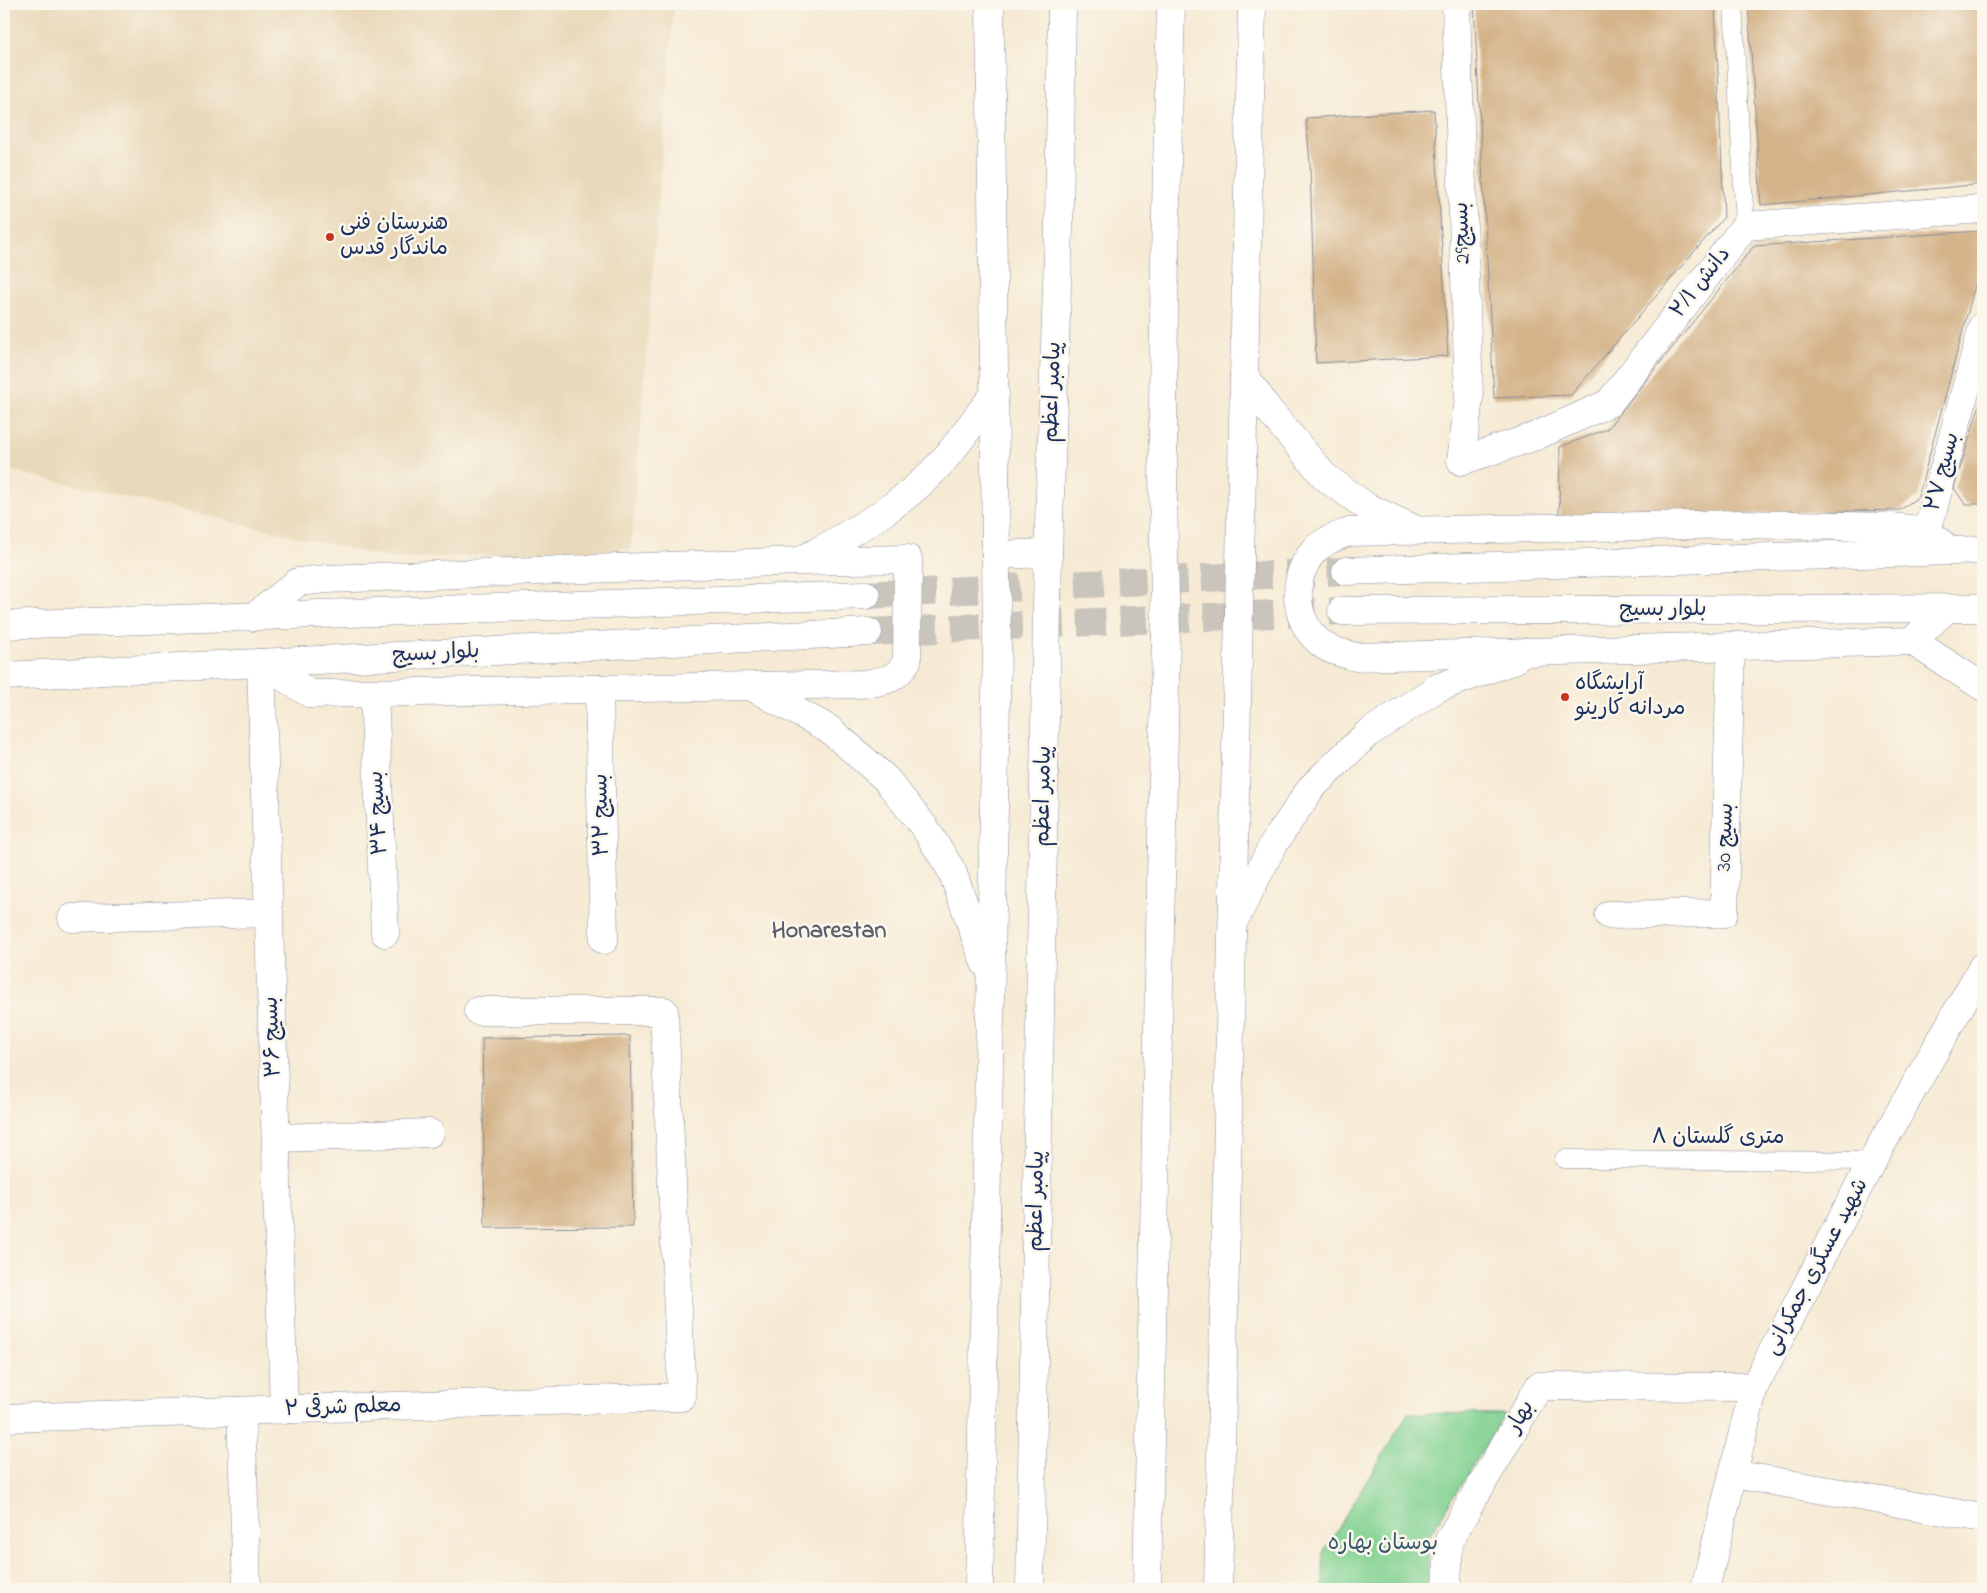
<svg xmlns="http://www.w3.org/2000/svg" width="1987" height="1593" viewBox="0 0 1987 1593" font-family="'Indie Flower','Playpen Sans Arabic',sans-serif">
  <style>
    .built { fill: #e9d9ba }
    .green { fill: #82d292; stroke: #4e8078 }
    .building { fill: #d4b389 }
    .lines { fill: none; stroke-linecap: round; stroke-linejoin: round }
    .primary-tunnel { stroke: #cac5bc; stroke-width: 28; stroke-dasharray: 28 14; stroke-linecap: butt }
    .lane-casing { stroke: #888c99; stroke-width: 19 }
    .street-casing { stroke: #888c99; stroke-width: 29 }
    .primary-casing { stroke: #888c99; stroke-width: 29 }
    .lane { stroke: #fff; stroke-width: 18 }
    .street { stroke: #fff; stroke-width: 28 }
    .primary { stroke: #fff; stroke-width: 28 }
    .poi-dot { fill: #c8321e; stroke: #fbf7ec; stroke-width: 2 }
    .labels { text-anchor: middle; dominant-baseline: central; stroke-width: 5; stroke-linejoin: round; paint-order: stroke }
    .poi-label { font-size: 22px; fill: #1b2f5e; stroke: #fbf7ec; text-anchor: start }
    .street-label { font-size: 22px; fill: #1b2f5e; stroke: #fbf7ec }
    .park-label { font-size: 22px; fill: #35586b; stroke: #fbf7ec }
    .neighbourhood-label { font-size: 24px; font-weight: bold; fill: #5c5d6d; stroke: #fbf7ec }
  </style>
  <rect width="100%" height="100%" fill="#fbf7ec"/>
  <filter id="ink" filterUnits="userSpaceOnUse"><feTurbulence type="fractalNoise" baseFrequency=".02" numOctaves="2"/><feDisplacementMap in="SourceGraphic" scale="10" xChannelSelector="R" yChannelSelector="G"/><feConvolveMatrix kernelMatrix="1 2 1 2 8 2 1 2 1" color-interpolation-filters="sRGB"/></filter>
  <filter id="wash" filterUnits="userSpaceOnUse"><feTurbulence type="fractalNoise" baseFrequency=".0096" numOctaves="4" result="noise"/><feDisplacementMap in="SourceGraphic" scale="20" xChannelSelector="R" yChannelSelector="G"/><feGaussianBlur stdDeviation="1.12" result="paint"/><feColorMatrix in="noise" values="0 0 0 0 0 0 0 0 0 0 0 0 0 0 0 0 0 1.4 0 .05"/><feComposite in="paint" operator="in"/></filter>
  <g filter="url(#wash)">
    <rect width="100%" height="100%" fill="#f6ead4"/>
    <path class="built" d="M4 4H674L631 549 393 559 4 469Z"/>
    <path class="green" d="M1408 1413 1505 1414 1429 1536 1427 1589H1323V1553Z"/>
    <g id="blocks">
      <g class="building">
        <path d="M1474 4H1715L1724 217 1571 395 1494 398Z"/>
        <path d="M1748 4H1983V184L1761 205Z"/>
        <path d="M1434 110 1448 356 1316 363 1310 164 1306 118Z"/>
        <path d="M1980 231 1983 238V256L1918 497 1900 510 1559 517 1560 447 1607 429 1754 246Z"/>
        <path d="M1983 394V504H1965L1954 488Z"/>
        <path d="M630 1036 633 1227 485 1228 482 1038Z"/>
      </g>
    </g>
  </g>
  <g filter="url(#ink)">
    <use href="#blocks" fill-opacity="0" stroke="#888c99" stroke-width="1"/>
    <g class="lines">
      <g class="primary-tunnel">
        <path d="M866 595 1346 571"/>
        <path d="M868 632 1342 611"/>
      </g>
      <defs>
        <g id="lane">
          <path d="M1733 4 1745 226"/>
          <path d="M1564 1159 1872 1161"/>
        </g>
        <g id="street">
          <path d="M1456 4 1469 398 1461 461 1536 436 1609 403 1745 226 1983 209"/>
          <path d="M1927 531 1983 326"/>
          <path d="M1912 641 1983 687"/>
          <path d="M261 663 284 1410"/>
          <path d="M599 689 604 940"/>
          <path d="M374 694 385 933"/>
          <path d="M1609 915 1724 913 1731 646"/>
          <path d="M72 918 269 913"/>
          <path d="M276 1138 430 1133"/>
          <path d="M241 1411 247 1589"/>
          <path d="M4 1418 682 1397 664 1011H478"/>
          <path d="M1733 1474 1983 1518"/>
          <path d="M1447 1589 1449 1540 1539 1386 1754 1387"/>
          <path d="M1705 1589 1754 1387 1872 1161 1983 966"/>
        </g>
        <g id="primary">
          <path d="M1244 375 1267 408 1325 477 1367 507 1412 528"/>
          <path d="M996 555 1048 553"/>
          <path d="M804 559C853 532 904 505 941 463 961 441 976 416 995 394"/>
          <path d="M1346 571 1983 550"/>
          <path d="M1946 609 1912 641 1356 657C1347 654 1334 652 1326 647 1294 627 1289 580 1313 552 1322 541 1336 537 1349 532L1741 524 1892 527 1927 531 1949 550"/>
          <path d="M1342 611 1983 608"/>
          <path d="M254 617 298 582 326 579 800 561 908 559 907 661C895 682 883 681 862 684L311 694 261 663"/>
          <path d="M4 625 866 595"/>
          <path d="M4 676 868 632"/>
          <path d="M752 687 829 729 886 779 925 828 952 871 985 963"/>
          <path d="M1235 919 1273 845 1311 788 1367 734 1437 688 1514 660"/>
          <path d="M979 1589 997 647 990 4"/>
          <path d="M1030 1589 1048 553 1059 226 1062 4"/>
          <path d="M1147 1589 1166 629C1159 421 1166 212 1171 4"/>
          <path d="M1218 1589 1252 4"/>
        </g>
      </defs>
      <use href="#lane" class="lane-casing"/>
      <use href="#street" class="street-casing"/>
      <use href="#primary" class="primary-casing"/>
      <use href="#lane" class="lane"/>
      <use href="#street" class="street"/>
      <use href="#primary" class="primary"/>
    </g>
  </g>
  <g class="poi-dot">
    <circle cx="330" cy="237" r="5"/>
    <circle cx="1565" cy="697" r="5"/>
  </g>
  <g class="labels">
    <g class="poi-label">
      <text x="340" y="224">هنرستان فنی<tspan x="340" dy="25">ماندگار قدس</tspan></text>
      <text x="1575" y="684">آرایشگاه<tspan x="1575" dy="25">مردانه کارینو</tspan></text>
    </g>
    <g class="street-label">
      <text transform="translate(1463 233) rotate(-92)">بسیج29</text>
      <text transform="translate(1701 283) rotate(-52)">دانش ۲/۱</text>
      <text transform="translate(1053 392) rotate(-88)">پیامبر اعظم</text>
      <text transform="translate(1943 472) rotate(-75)">بسیج ۲۷</text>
      <text x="1663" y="610">بلوار بسیج</text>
      <text transform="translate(436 654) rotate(-3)">بلوار بسیج</text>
      <text transform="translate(1044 796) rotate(-89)">پیامبر اعظم</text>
      <text transform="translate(379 813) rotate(-93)">بسیج ۳۴</text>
      <text transform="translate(602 815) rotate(-91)">بسیج ۳۲</text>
      <text transform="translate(1726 837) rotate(-88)">بسیج 30</text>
      <text transform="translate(273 1037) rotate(-92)">بسیج ۳۶</text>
      <text x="1718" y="1138">۸ متری گلستان</text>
      <text transform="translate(1037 1201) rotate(-89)">پیامبر اعظم</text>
      <text transform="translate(1817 1267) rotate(-62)">شهید عسگری جمکرانی</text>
      <text transform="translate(343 1408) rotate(-2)">معلم شرقی ۲</text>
      <text transform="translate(1521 1417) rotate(-60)">بهار</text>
    </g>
    <g class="park-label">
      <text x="1383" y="1544">بوستان بهاره</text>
    </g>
    <g class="neighbourhood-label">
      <text x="829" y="931">Honarestan</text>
    </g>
  </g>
  <rect width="1987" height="1593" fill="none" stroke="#fbf7ec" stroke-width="20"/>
</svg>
